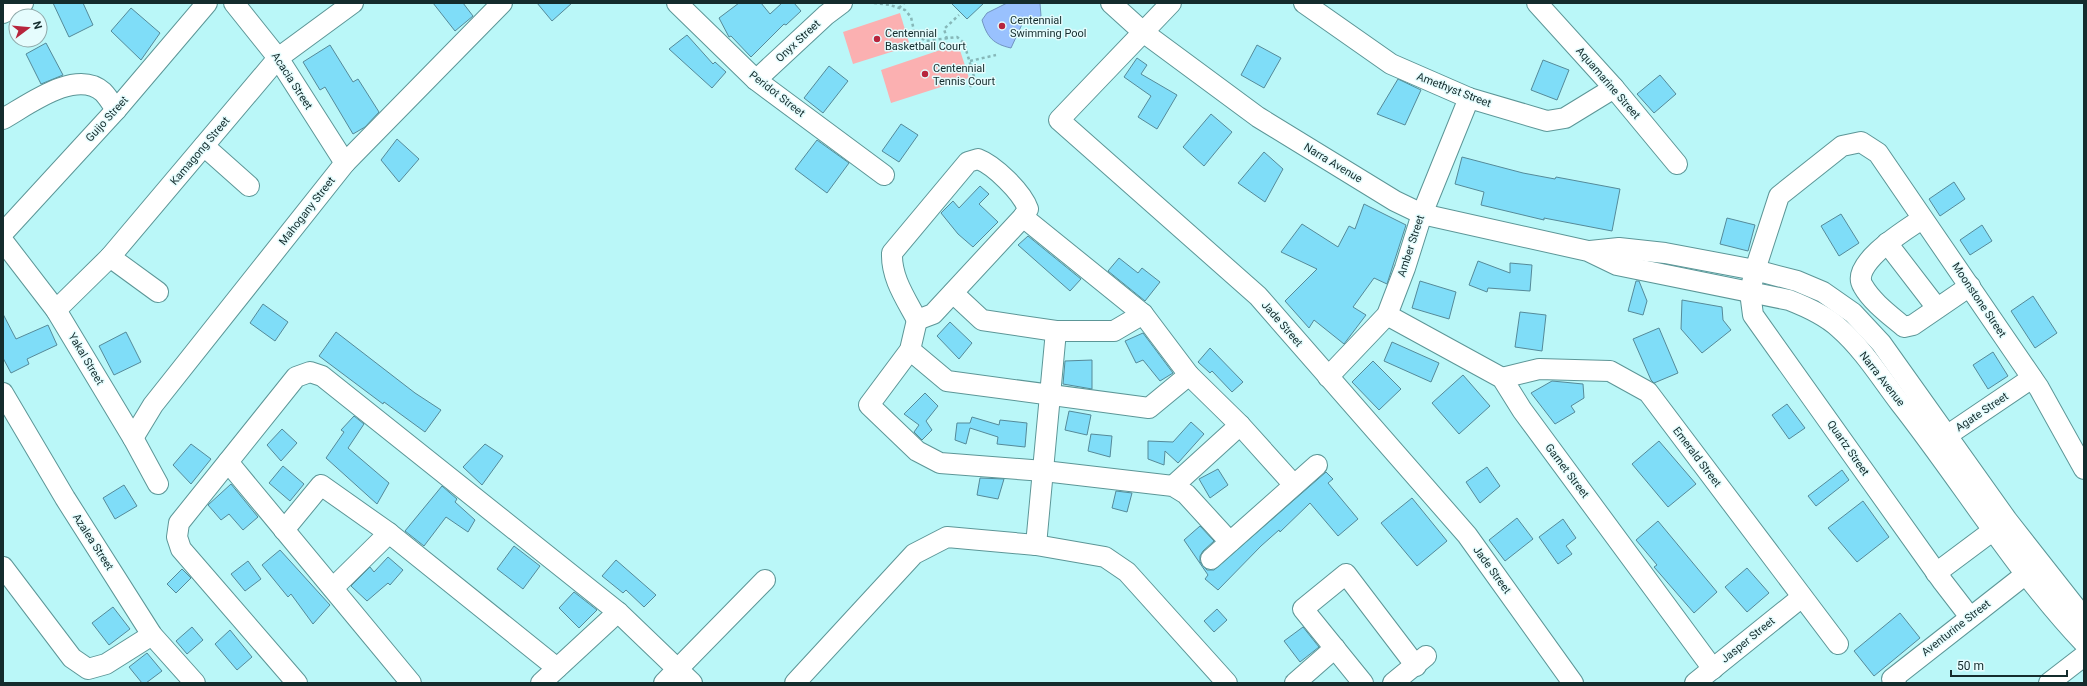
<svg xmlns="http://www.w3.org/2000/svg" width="2087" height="686" viewBox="0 0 2087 686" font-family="Roboto,sans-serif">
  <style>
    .green { fill: #fbb0b1 }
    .water { fill: #99c1fe; stroke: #7194bf }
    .building { fill: #7fddf8; stroke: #558a99 }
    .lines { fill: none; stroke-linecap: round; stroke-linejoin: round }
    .minor-casing { stroke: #5c9697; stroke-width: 22 }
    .path { stroke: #86b7b8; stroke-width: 2.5; stroke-dasharray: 3 3; stroke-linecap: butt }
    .minor { stroke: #fff; stroke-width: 20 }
    .poi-dot { fill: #b7253d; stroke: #e5fcfd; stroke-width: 1.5 }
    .labels { text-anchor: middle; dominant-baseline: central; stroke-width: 3; stroke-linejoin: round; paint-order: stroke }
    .poi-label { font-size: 11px; fill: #142c2d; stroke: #e5fcfd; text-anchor: start }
    .street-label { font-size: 11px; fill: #142c2d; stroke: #e5fcfd }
  </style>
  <rect width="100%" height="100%" fill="#baf7f8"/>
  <g class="green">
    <path d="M900 13 910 46 853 64 843 32Z"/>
    <path d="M958 44 969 78 891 103 881 70Z"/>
  </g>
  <path class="water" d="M1007 3H1040L1041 16 1034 20H1024L1011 48C993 44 987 37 982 20L987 13Z"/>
  <g class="building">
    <path d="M53 3H83L93 25 69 37Z"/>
    <path d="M433 3H463L473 16 455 31Z"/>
    <path d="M537 3H572L552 21Z"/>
    <path d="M739 3H761L770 14 782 3H794L801 11 786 25 784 24 751 57 731 36 729 37 719 18Z"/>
    <path d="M951 3H984L967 19Z"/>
    <path d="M131 8 160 33 141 60 111 31Z"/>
    <path d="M687 35 713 64 715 62 726 72 712 88 669 49Z"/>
    <path d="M46 43 63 75 41 84 26 54Z"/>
    <path d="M330 45 353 82 358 79 379 112 365 127 353 134 325 87 320 90 303 62Z"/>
    <path d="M1257 45 1281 58 1264 88 1241 75Z"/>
    <path d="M1137 58 1147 65 1141 74 1177 95 1157 129 1138 117 1151 96 1124 77Z"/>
    <path d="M1543 60 1569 70 1557 100 1531 90Z"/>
    <path d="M829 66 848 81 823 113 804 98Z"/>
    <path d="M1660 75 1676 94 1654 113 1637 94Z"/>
    <path d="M1398 79 1421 90 1405 125 1377 114Z"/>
    <path d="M1211 114 1232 132 1204 166 1183 147Z"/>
    <path d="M901 124 918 135 899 162 882 151Z"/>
    <path d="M397 139 419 159 399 182 381 160Z"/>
    <path d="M817 140 849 163 827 193 795 169Z"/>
    <path d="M1264 152 1283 169 1265 202 1238 183Z"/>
    <path d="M1462 157 1523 173 1555 179 1556 177 1620 189 1612 231 1544 218V220L1481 205 1484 192 1455 184Z"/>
    <path d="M1954 182 1965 199 1940 216 1929 199Z"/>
    <path d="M980 186 989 194 979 204 998 222 973 247 958 234 941 213 953 201 959 208Z"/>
    <path d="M1364 204 1406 225 1387 284 1374 278 1353 307 1366 315 1344 344 1314 320 1309 328 1285 301 1317 269 1281 252 1302 224 1338 247 1349 226 1355 229Z"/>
    <path d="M1841 214 1859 243 1839 256 1821 226Z"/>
    <path d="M1727 218 1755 225 1748 251 1720 244Z"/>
    <path d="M1982 225 1992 241 1970 255 1960 240Z"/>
    <path d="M1028 236 1081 279 1070 291 1018 245Z"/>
    <path d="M1119 258 1138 273 1142 268 1160 282 1145 301 1108 271Z"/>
    <path d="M1478 261 1510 273V263L1532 265 1530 291 1488 288 1487 292 1469 285Z"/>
    <path d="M1420 281 1456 292 1449 319 1412 308Z"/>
    <path d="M1636 281H1639L1647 301 1643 315 1628 311Z"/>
    <path d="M2033 296 2057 333 2035 348 2011 311Z"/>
    <path d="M1682 300 1722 307 1723 320 1731 330 1702 353 1681 329Z"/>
    <path d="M263 304 288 322 275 341 250 323Z"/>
    <path d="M1520 312 1546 315 1542 351 1515 347Z"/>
    <path d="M3 314 16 339 48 325 57 345 27 359 29 364 11 373 3 358Z"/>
    <path d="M950 322 972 343 959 359 937 336Z"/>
    <path d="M1659 328 1678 373 1654 383 1651 380 1633 339Z"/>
    <path d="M126 332 141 362 114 375 99 346Z"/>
    <path d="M336 332 415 393 441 410 425 432 384 402 383 404 319 356Z"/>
    <path d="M1143 333 1173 373 1160 381 1143 360 1136 363 1125 341Z"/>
    <path d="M1392 342 1439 363 1431 382 1384 361Z"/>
    <path d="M1210 348 1243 382 1232 392 1212 371 1210 373 1198 362Z"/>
    <path d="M1993 352 2008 376 1988 389 1973 365Z"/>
    <path d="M1092 360V389L1063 384 1065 361Z"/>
    <path d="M1373 361 1401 389 1379 410 1352 382Z"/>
    <path d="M1463 375 1490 406 1459 434 1432 403Z"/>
    <path d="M1552 381 1583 384 1584 398 1571 406 1575 412 1555 424 1531 393Z"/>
    <path d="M925 393 938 406 926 421 932 430 922 440 914 432 919 425 904 414Z"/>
    <path d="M1787 404 1805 428 1789 439 1772 415Z"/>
    <path d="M1069 411 1091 415 1087 435 1065 430Z"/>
    <path d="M354 416 364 424 348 448 389 483 377 504 326 458 344 432 341 430Z"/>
    <path d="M972 417 999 425 1000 420 1027 423 1025 447 997 444 998 437 970 428 966 444 955 440 957 423H970Z"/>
    <path d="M1191 422 1204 434 1178 463 1165 451 1164 465 1148 459V441L1173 442Z"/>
    <path d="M282 429 297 443 281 461 267 445Z"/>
    <path d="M1091 434 1112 436 1110 457 1088 451Z"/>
    <path d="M1659 441 1696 484 1668 507 1632 464Z"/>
    <path d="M191 444 211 459 191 484 173 465Z"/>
    <path d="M485 444 503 456 482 485 463 467Z"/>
    <path d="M283 466 304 484 290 501 269 483Z"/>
    <path d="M1487 467 1500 486 1480 503 1466 482Z"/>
    <path d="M1218 469 1228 485 1210 498 1199 479Z"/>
    <path d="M1842 470 1849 480 1816 506 1808 496Z"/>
    <path d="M1326 472 1333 479 1328 483 1358 519 1338 536 1310 503 1280 532 1279 530 1261 546 1218 590 1205 579 1208 575 1184 540 1200 526 1214 541 1203 551 1200 556V562L1207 570H1214Z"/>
    <path d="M980 478 1004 479 998 499 977 495Z"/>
    <path d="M231 484 258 517 243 530 229 514 221 520 208 505Z"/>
    <path d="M124 485 137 506 115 519 103 498Z"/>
    <path d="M442 486 457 499 455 502 475 520 468 532 446 517 424 546 405 531Z"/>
    <path d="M1116 491 1132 493 1127 512 1112 508Z"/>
    <path d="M1412 498 1447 541 1417 566 1381 523Z"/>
    <path d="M1863 501 1889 537 1857 562 1828 528Z"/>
    <path d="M1517 518 1533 539 1505 561 1489 540Z"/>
    <path d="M1563 519 1576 538 1566 546 1572 554 1558 564 1539 537Z"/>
    <path d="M1658 521 1717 592 1694 613 1654 567 1657 565 1636 540Z"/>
    <path d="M514 546 540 566 523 589 497 569Z"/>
    <path d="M280 550 330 605 313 624 291 594 288 597 262 565Z"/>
    <path d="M388 557 403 570 390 585 388 583 367 601 351 586 370 567 374 572Z"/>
    <path d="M616 560 656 595 644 607 626 590 623 593 602 576Z"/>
    <path d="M248 561 261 579 245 591 231 574Z"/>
    <path d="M1747 568 1769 593 1747 612 1725 587Z"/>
    <path d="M182 569 191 578 176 593 167 584Z"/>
    <path d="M574 592 597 610 579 628 559 608Z"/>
    <path d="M113 607 130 629 109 645 92 623Z"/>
    <path d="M1217 609 1227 620 1214 632 1204 621Z"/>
    <path d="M1900 613 1920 638 1874 676 1854 651Z"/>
    <path d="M192 627 203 640 187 654 176 641Z"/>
    <path d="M1303 627 1319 647 1300 662 1284 641Z"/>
    <path d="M230 630 252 657 237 670 215 644Z"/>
    <path d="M147 653 162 671 146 683H142L129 667Z"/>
  </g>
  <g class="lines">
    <defs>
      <g id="minor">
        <path d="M234 3 278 58 345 163"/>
        <path d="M677 3 756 80 884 175"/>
        <path d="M1111 3 1143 32 1258 117 1395 201 1422 214 1588 251 1617 265 1789 300C1807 307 1825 315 1839 328 1863 349 1881 378 1900 403 1962 482 2015 570 2084 643"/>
        <path d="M1171 3 1059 120 1258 296 1467 535 1573 683"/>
        <path d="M1304 3 1391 64 1469 98 1547 121 1565 118 1614 88"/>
        <path d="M1537 3 1614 88 1677 164"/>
        <path d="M3 13 23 3"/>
        <path d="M756 80 826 15 842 3"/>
        <path d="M3 119C28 105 76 68 103 92 108 97 112 104 116 110"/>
        <path d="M204 146 249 186"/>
        <path d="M978 159C994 165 1022 192 1028 209L1023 217 933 314 917 320C906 299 891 278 892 253L968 162Z"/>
        <path d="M1023 217 1143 314 1189 375 1240 425 1294 485"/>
        <path d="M1922 219C1907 229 1849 264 1863 286 1872 302 1890 315 1904 327L1913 325 1970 286"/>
        <path d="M3 233 116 110 207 3"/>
        <path d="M3 241 56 310 133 438 158 484"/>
        <path d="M1887 243 1937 308"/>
        <path d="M1590 251 1619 248 1665 253 1755 270 1797 281 1823 292 1853 313 1881 343 2007 520 2084 618"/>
        <path d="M110 257 158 292"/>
        <path d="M953 293 982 320 1056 331H1114L1143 314"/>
        <path d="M56 310 110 257 278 58 353 3"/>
        <path d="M1387 315 1502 378 1522 410 1713 669"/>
        <path d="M917 320 910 350 869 405 917 451 940 463 1044 471 1173 486 1186 494 1230 542"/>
        <path d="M910 350 947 381 1149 408 1189 375"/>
        <path d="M1328 377 1387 315 1405 268 1422 214 1469 98"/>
        <path d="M1502 378 1539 369 1610 371 1648 392 1838 644"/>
        <path d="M3 393 65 498 152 635 195 683"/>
        <path d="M133 438 153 405 345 163 502 3"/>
        <path d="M1936 443 2032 378"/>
        <path d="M228 462 411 683"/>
        <path d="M1173 486 1240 425"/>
        <path d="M284 530 321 485 389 533 557 668"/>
        <path d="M1036 545 1056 331"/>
        <path d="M1211 559 1317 465"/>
        <path d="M3 567 72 658 88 669 106 664 152 635"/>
        <path d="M1936 573 2003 523"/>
        <path d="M333 588 389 533"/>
        <path d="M1970 617 1943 582 1753 315 1750 292 1755 270 1779 196 1842 146 1861 142 1878 153 2039 388 2084 469"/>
        <path d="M297 683 181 549 177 537 179 523 296 377 310 372 322 376 618 612 692 683"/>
        <path d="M541 683 618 612"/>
        <path d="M664 683 765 580"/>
        <path d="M795 683 914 554 947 537 1036 545 1105 557 1127 572 1227 683"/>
        <path d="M1295 683 1335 648"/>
        <path d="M1363 683 1303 609 1346 574 1416 666"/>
        <path d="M1393 683 1426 656"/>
        <path d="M1695 683 1802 597"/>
        <path d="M1896 683 1892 679 2026 574"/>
        <path d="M2049 683 2084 656"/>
      </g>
    </defs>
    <use href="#minor" class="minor-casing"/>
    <g class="path">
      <path d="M874 3 890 5 905 10 911 17 914 31 925 41 957 37 964 43 975 80 970 87"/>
      <path d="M899 8 904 3"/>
      <path d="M947 39 944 29 959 15"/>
      <path d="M970 61 996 55"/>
    </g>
    <use href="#minor" class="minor"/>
  </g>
  <g class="poi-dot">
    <circle cx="1002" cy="26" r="4"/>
    <circle cx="877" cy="39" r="4"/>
    <circle cx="925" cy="74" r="4"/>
  </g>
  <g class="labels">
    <g class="poi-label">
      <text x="1010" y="20">Centennial<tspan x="1010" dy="13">Swimming Pool</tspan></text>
      <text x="885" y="33">Centennial<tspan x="885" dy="13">Basketball Court</tspan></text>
      <text x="933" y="68">Centennial<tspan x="933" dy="13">Tennis Court</tspan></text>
    </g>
    <g class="street-label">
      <text transform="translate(798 41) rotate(-43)">Onyx Street</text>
      <text transform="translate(292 81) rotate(57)">Acacia Street</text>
      <text transform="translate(1608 83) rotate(49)">Aquamarine Street</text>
      <text transform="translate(1454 90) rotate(21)">Amethyst Street</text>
      <text transform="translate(777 94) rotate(38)">Peridot Street</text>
      <text transform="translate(107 119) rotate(-48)">Guijo Street</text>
      <text transform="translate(200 151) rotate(-50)">Kamagong Street</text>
      <text transform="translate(1333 163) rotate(31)">Narra Avenue</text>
      <text transform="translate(307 211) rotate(-52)">Mahogany Street</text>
      <text transform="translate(1411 246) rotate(-72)">Amber Street</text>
      <text transform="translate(1979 300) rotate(56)">Moonstone Street</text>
      <text transform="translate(1282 324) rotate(49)">Jade Street</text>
      <text transform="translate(86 359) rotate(59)">Yakal Street</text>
      <text transform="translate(1882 379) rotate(52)">Narra Avenue</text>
      <text transform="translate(1982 412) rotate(-34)">Agate Street</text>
      <text transform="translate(1848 448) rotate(55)">Quartz Street</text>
      <text transform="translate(1697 457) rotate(53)">Emerald Street</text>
      <text transform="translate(1567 471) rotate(53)">Garnet Street</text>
      <text transform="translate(93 542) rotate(57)">Azalea Street</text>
      <text transform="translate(1492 570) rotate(54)">Jade Street</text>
      <text transform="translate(1956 628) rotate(-38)">Aventurine Street</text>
      <text transform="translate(1748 640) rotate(-39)">Jasper Street</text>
    </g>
  </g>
  <rect width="2087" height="686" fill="none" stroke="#142c2d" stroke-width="8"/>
  <g transform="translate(28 28) rotate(74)"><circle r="19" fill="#e5fcfd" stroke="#91a9aa"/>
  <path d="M0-3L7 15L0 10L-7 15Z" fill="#b7253d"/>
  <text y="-6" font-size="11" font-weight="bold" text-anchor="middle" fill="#142c2d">N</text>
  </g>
  <path d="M1951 670v6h116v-6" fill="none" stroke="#142c2d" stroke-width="2"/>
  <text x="1957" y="670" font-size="12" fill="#142c2d" stroke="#e5fcfd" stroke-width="3" paint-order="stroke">50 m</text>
</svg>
